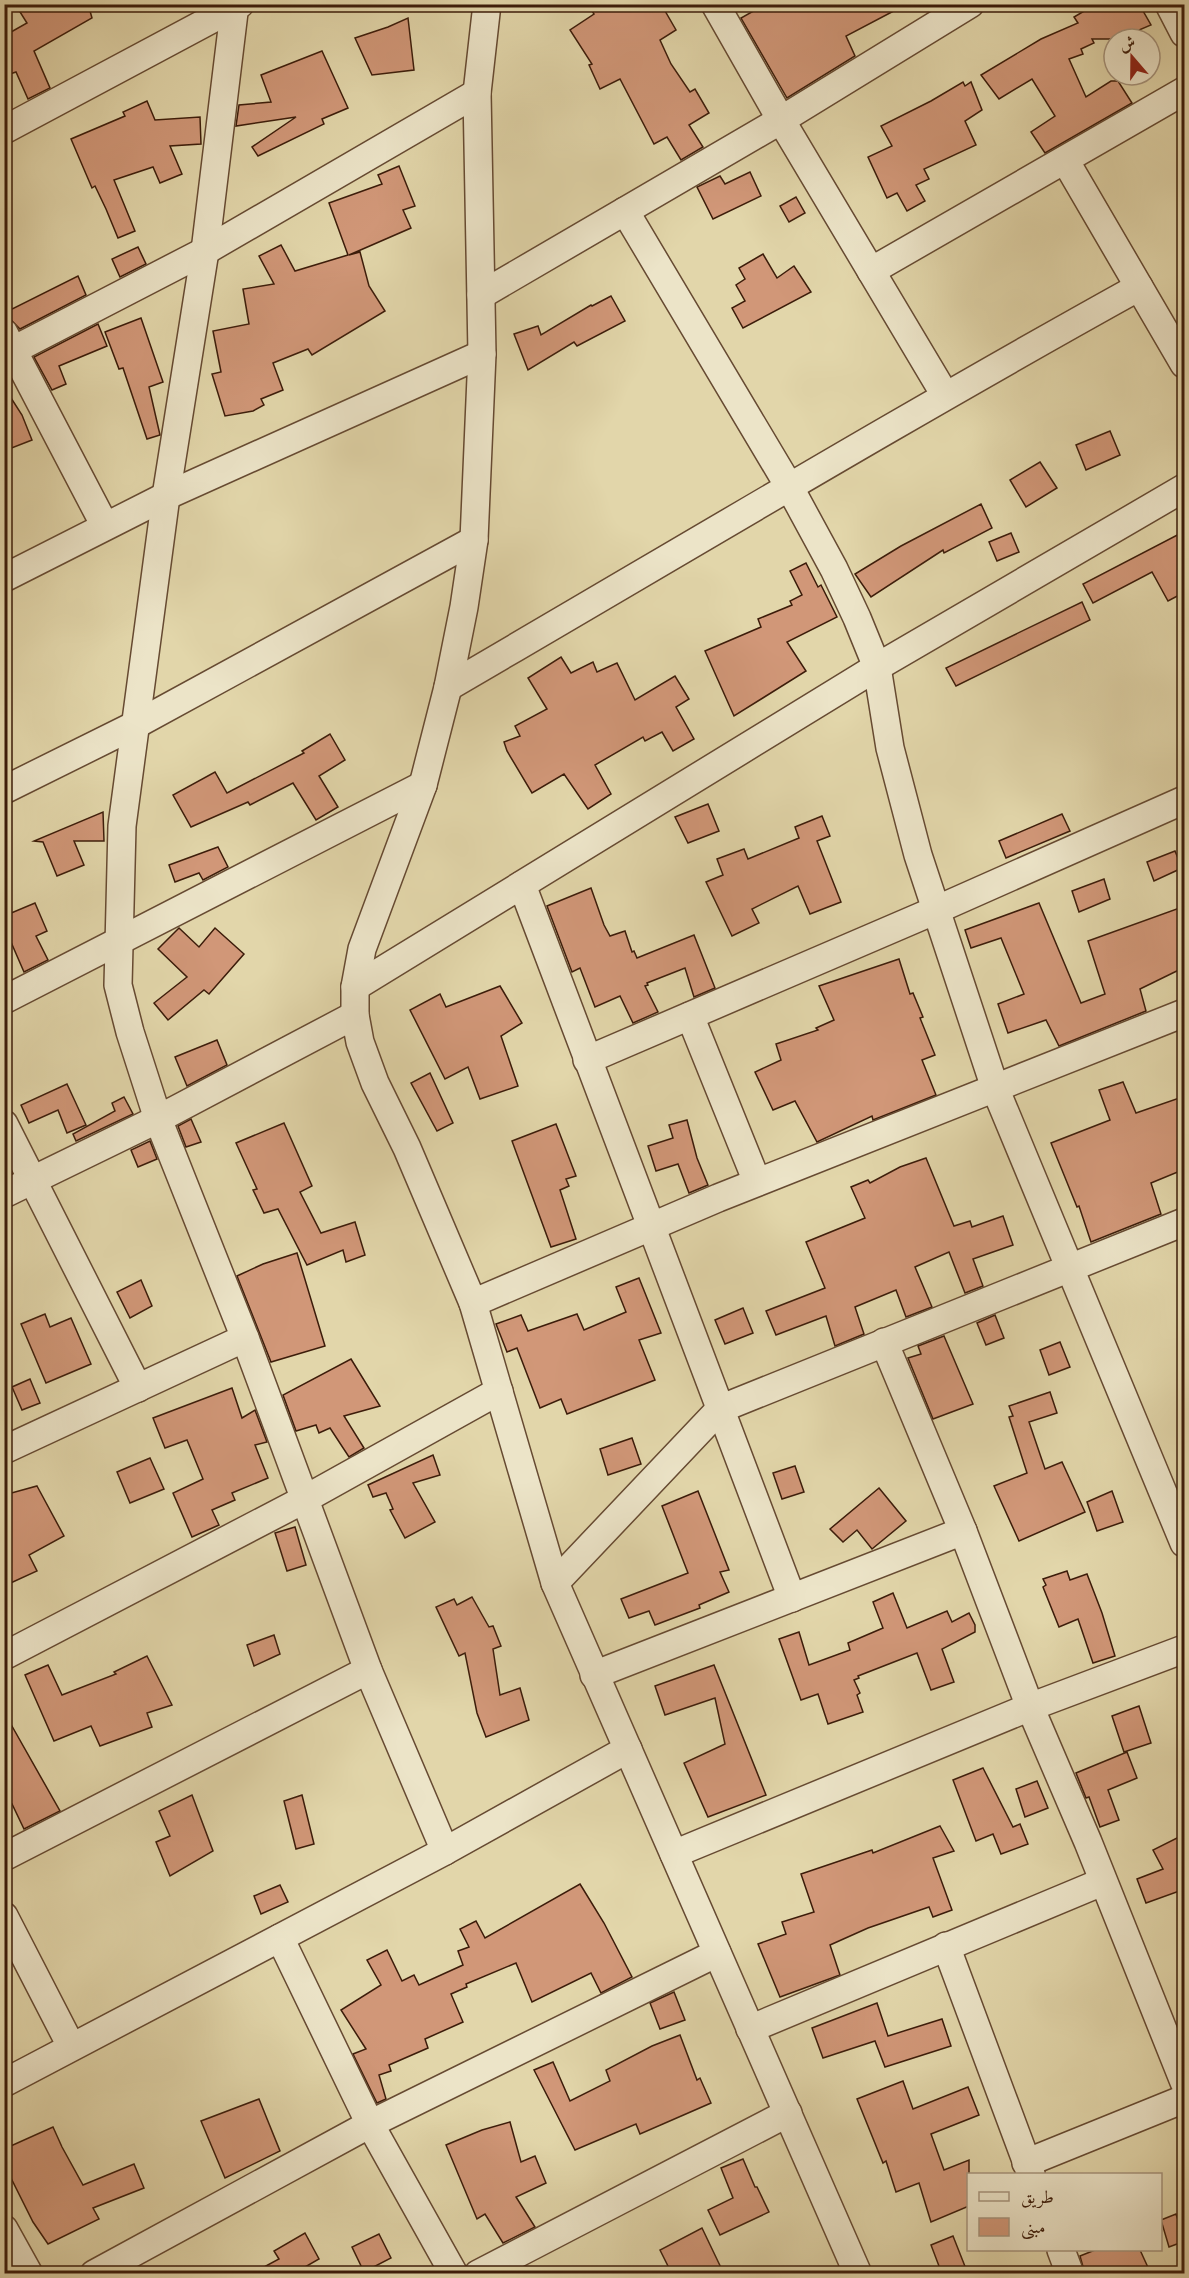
<svg xmlns="http://www.w3.org/2000/svg" width="1189" height="2278" viewBox="0 0 1189 2278" font-family="'IM FELL DW Pica',Amiri,serif">
  <style>
    .building { fill: #d19778; stroke: #3c1c0a; stroke-width: 1.5 }
    .lines { fill: none; stroke-linecap: round; stroke-linejoin: round }
    .minor-casing { stroke: #664a32; stroke-width: 30 }
    .minor { stroke: #ece4c8; stroke-width: 27 }
  </style>
  <rect width="100%" height="100%" fill="#e2d6aa"/>
  <filter id="stains"><feTurbulence type="fractalNoise" baseFrequency=".00333" numOctaves="4"/><feColorMatrix values="0 0 0 0 .2 0 0 0 0 .09 0 0 0 0 .02 0 0 0 .5 -.17"/></filter>
  <radialGradient id="worn" r=".72"><stop offset=".6" stop-color="#630" stop-opacity="0"/><stop offset="1" stop-color="#630" stop-opacity=".3"/></radialGradient>
  <g class="building">
    <path d="M15 4H88L92 18 34 51 50 88 28 99 16 72 4 76V36L27 23Z"/>
    <path d="M588 4H661L676 30 660 40 671 64 690 92 695 89 709 113 689 125 703 147 681 160 667 137 654 144 620 79 600 89 589 65 592 64 570 30 594 14Z"/>
    <path d="M766 4H907L846 36 855 56 787 98 741 18Z"/>
    <path d="M1096 4H1139L1151 25 1118 39H1092L1094 43 1081 49 1083 54 1069 59 1086 97 1111 81H1118L1132 103 1045 153 1031 132 1055 116 1032 79 999 99 981 75 1041 39 1078 23 1074 17Z"/>
    <path d="M408 18 414 70 372 75 355 38 388 27Z"/>
    <path d="M322 51 348 108 322 119 324 124 258 156 252 147 296 117 236 126 239 105 271 102 261 75Z"/>
    <path d="M963 82 965 86 971 82 982 110 965 121 976 145 924 169 929 179 916 185 925 201 907 211 897 193 887 198 868 157 892 146 881 126 931 101Z"/>
    <path d="M147 101 155 120 200 117 201 144 170 146 182 174 160 183 153 167 114 180 135 231 118 238 106 209 95 186 92 188 71 139 125 116 123 112Z"/>
    <path d="M399 166 415 206 403 210 411 228 349 255 360 252 369 286 385 311 312 355 308 349 273 363 283 390 261 399 264 405 253 411 225 416 212 374 221 372 213 331 249 324 243 289 274 284 259 256 281 245 295 271 348 255 329 203 382 184 378 175Z"/>
    <path d="M750 172 761 196 713 219 697 187 720 176 725 184Z"/>
    <path d="M796 197 805 213 789 222 780 206Z"/>
    <path d="M138 247 146 264 120 277 112 259Z"/>
    <path d="M763 254 777 278 794 266 811 292 743 328 732 308 745 301 736 285 745 279 739 268Z"/>
    <path d="M78 276 86 295 20 329 10 319 6 312Z"/>
    <path d="M611 296 625 321 577 346 574 342 528 370 514 334 538 326 541 335 591 305 592 306Z"/>
    <path d="M141 318 163 382 149 387 160 435 147 439 123 368 119 369 105 332Z"/>
    <path d="M98 324 107 346 59 366 66 384 52 390 34 357Z"/>
    <path d="M4 387 22 415 32 440 4 451Z"/>
    <path d="M1110 431 1120 455 1086 470 1076 445Z"/>
    <path d="M1040 462 1057 488 1026 507 1010 480Z"/>
    <path d="M981 504 992 528 944 553 943 550 871 597 855 574 901 546Z"/>
    <path d="M1185 531V592L1168 601 1152 572 1093 603 1083 584Z"/>
    <path d="M1011 533 1019 552 997 561 989 542Z"/>
    <path d="M806 563 818 587 821 585 837 617 787 642 806 671 734 716 705 651 761 627 758 619 792 605 790 601 802 595 790 571Z"/>
    <path d="M1082 602 1090 620 956 686 946 668Z"/>
    <path d="M561 657 571 673 593 662 597 672 617 663 635 700 675 676 689 699 676 707 694 739 673 751 662 732 645 741 643 737 595 765 611 794 588 809 564 774 532 793 507 751 504 742 520 736 515 726 547 709 528 678Z"/>
    <path d="M330 734 345 760 319 776 338 807 316 820 293 783 250 805 248 802 191 827 173 795 215 772 227 793 304 753 302 751Z"/>
    <path d="M708 804 719 831 688 843 675 817Z"/>
    <path d="M103 812 104 841H74L84 865 57 876 43 842 34 841Z"/>
    <path d="M1062 814 1070 831 1006 858 999 841Z"/>
    <path d="M822 816 830 836 817 841 841 902 810 914 798 886 752 909 759 923 732 936 706 882 723 875 717 859 744 849 748 859 799 838 795 827Z"/>
    <path d="M218 847 228 867 203 880 199 873 175 882 169 865Z"/>
    <path d="M1175 851 1182 868 1154 881 1147 862Z"/>
    <path d="M1104 879 1110 899 1079 912 1072 891Z"/>
    <path d="M591 888 604 925 610 936 625 931 632 952 634 951 637 958 694 935 715 988 694 997 685 968 647 983 648 985 645 986 658 1012 633 1023 620 996 595 1007 580 968 572 972 547 906Z"/>
    <path d="M35 903 47 931 36 936 48 960 24 972 4 926V916Z"/>
    <path d="M1039 903 1081 1003 1105 994 1088 941 1185 906V967L1140 989 1146 1011 1059 1046 1046 1020 1008 1033 998 1004 1024 994 1001 938 971 948 965 930Z"/>
    <path d="M179 928 199 947 215 928 244 954 209 994 204 990 168 1020 154 1003 187 977 158 949Z"/>
    <path d="M899 959 910 994 913 993 923 1017 920 1018 935 1055 922 1060 936 1095 873 1120 872 1116 817 1142 795 1101 773 1110 755 1072 781 1060 776 1044 818 1030 816 1028 834 1020 819 986Z"/>
    <path d="M500 986 522 1023 501 1036 518 1086 480 1099 468 1067 445 1079 410 1010 440 994 446 1007Z"/>
    <path d="M217 1040 227 1065 187 1086 175 1057Z"/>
    <path d="M430 1073 453 1123 437 1131 411 1083Z"/>
    <path d="M1123 1082 1136 1113 1185 1096V1169L1151 1183 1161 1214 1091 1242 1079 1206 1077 1207 1051 1143 1110 1120 1099 1090Z"/>
    <path d="M67 1084 86 1125 67 1133 58 1110 29 1123 21 1105Z"/>
    <path d="M124 1097 133 1114 76 1141 73 1134 115 1111 112 1103Z"/>
    <path d="M191 1119 201 1142 186 1147 178 1126Z"/>
    <path d="M687 1120 697 1158 708 1185 689 1193 678 1164 656 1171 648 1146 673 1138 669 1125Z"/>
    <path d="M284 1123 312 1186 300 1192 321 1233 355 1222 365 1255 346 1262 343 1250 307 1265 278 1209 264 1213 253 1190 257 1189 236 1143Z"/>
    <path d="M556 1124 576 1176 566 1179 569 1186 560 1190 576 1239 551 1247 512 1141Z"/>
    <path d="M150 1141 157 1159 138 1167 131 1150Z"/>
    <path d="M926 1158 954 1226 970 1221 972 1227 1003 1216 1013 1245 973 1259 983 1286 965 1293 949 1252 915 1267 932 1307 906 1317 896 1290 855 1307 864 1334 835 1346 826 1316 776 1335 766 1311 825 1288 806 1242 865 1218 851 1187 868 1180 870 1183 900 1167Z"/>
    <path d="M297 1253 325 1346 271 1362 237 1276 263 1264Z"/>
    <path d="M639 1278 661 1333 639 1340 655 1380 567 1414 561 1399 540 1408 517 1348 507 1352 496 1324 521 1315 528 1331 577 1314 584 1330 626 1312 616 1287Z"/>
    <path d="M141 1280 152 1306 130 1318 117 1292Z"/>
    <path d="M743 1308 753 1333 725 1344 715 1320Z"/>
    <path d="M45 1314 50 1327 71 1318 91 1364 46 1383 21 1324Z"/>
    <path d="M995 1315 1004 1338 986 1345 977 1323Z"/>
    <path d="M944 1336 973 1404 933 1419 908 1358 921 1354 918 1346Z"/>
    <path d="M1060 1342 1070 1367 1049 1375 1040 1350Z"/>
    <path d="M351 1359 380 1406 344 1416 364 1448 349 1457 330 1428 319 1433 316 1425 296 1431 283 1395Z"/>
    <path d="M30 1379 40 1403 22 1410 12 1387Z"/>
    <path d="M232 1388 242 1418 255 1410 267 1442 255 1445 268 1478 232 1493 235 1500 212 1510 219 1525 192 1537 173 1493 203 1479 187 1440 165 1448 153 1418Z"/>
    <path d="M1050 1392 1057 1413 1029 1422 1045 1469 1062 1462 1085 1512 1019 1541 994 1486 1027 1473 1009 1417 1013 1416 1009 1406Z"/>
    <path d="M632 1438 641 1464 608 1475 600 1449Z"/>
    <path d="M433 1455 440 1475 413 1483 435 1522 405 1538 390 1510 393 1509 386 1493 373 1497 368 1485Z"/>
    <path d="M150 1458 164 1489 130 1503 117 1472Z"/>
    <path d="M795 1466 804 1492 782 1499 773 1473Z"/>
    <path d="M37 1486 64 1536 29 1555 37 1571 4 1586V1533L9 1531 4 1516V1495Z"/>
    <path d="M879 1488 906 1521 872 1549 857 1530 843 1542 830 1529Z"/>
    <path d="M698 1491 729 1570 720 1572 729 1592 699 1605 700 1608 655 1625 649 1611 629 1618 621 1599 688 1573 662 1506Z"/>
    <path d="M1112 1491 1123 1522 1097 1531 1087 1502Z"/>
    <path d="M295 1527 306 1565 287 1571 275 1533Z"/>
    <path d="M1067 1571 1070 1580 1087 1574 1102 1613 1115 1656 1093 1663 1078 1619 1059 1627 1043 1587 1046 1585 1043 1579Z"/>
    <path d="M893 1593 907 1628 947 1611 952 1622 969 1613 975 1625V1632L942 1649 954 1682 931 1690 917 1653 858 1676 859 1678 854 1680 860 1693 857 1695 863 1712 828 1724 818 1694 801 1700 779 1639 799 1632 809 1665 850 1650 848 1643 883 1628 873 1602Z"/>
    <path d="M472 1597 489 1627 493 1626 501 1646 493 1649 500 1695 520 1688 529 1720 486 1737 477 1713 465 1653 459 1656 436 1607 454 1599 457 1605Z"/>
    <path d="M274 1635 280 1654 254 1666 247 1645Z"/>
    <path d="M147 1656 172 1705 147 1713 152 1727 100 1746 91 1726 54 1741 25 1675 48 1665 62 1695 116 1674 114 1672Z"/>
    <path d="M714 1665 766 1795 708 1817 684 1763 725 1744 715 1698 665 1715 655 1686Z"/>
    <path d="M1139 1706 1151 1743 1124 1752 1112 1716Z"/>
    <path d="M4 1712 60 1811 24 1829 12 1804 4 1807Z"/>
    <path d="M1127 1752 1137 1778 1108 1790 1119 1820 1100 1827 1089 1797 1086 1798 1076 1773Z"/>
    <path d="M983 1768 1013 1827 1020 1824 1028 1844 1001 1854 993 1834 976 1841 953 1780Z"/>
    <path d="M1037 1781 1048 1808 1025 1817 1016 1789Z"/>
    <path d="M192 1795 213 1851 170 1876 156 1842 170 1836 159 1811Z"/>
    <path d="M302 1795 314 1844 296 1849 284 1801Z"/>
    <path d="M940 1826 954 1851 933 1858 952 1910 933 1917 929 1907 868 1928 830 1945 840 1975 780 1997 758 1944 786 1934 782 1922 814 1912 801 1874 872 1850 873 1853Z"/>
    <path d="M1185 1834V1889L1146 1903 1137 1879 1163 1869 1153 1850Z"/>
    <path d="M580 1884 604 1923 632 1977 601 1993 591 1973 532 2002 516 1963 466 1984 467 1987 451 1994 463 2022 425 2039 428 2048 389 2065 391 2071 379 2075 386 2099 377 2103 353 2054 366 2049 341 2010 381 1985 367 1960 387 1950 402 1981 414 1975 419 1985 463 1965 458 1951 469 1947 460 1929 476 1921 485 1938Z"/>
    <path d="M280 1885 288 1902 261 1914 254 1896Z"/>
    <path d="M674 1992 685 2020 660 2029 650 2003Z"/>
    <path d="M877 2003 888 2036 942 2019 951 2046 885 2067 875 2041 823 2058 812 2028Z"/>
    <path d="M680 2035 697 2080 700 2078 711 2103 640 2134 636 2124 575 2150 534 2070 553 2062 570 2101 610 2081 606 2070 652 2046Z"/>
    <path d="M903 2081 913 2109 968 2087 979 2115 931 2134 944 2170 969 2160V2206L931 2222 919 2183 896 2192 886 2161 883 2163 857 2099Z"/>
    <path d="M259 2099 280 2151 225 2178 201 2121Z"/>
    <path d="M510 2122 521 2162 535 2156 546 2183 516 2197 535 2227 503 2243 485 2214 477 2219 446 2145 482 2130Z"/>
    <path d="M53 2127 62 2147 83 2185 134 2164 144 2188 93 2208 99 2219 48 2244 33 2222 4 2164V2149Z"/>
    <path d="M743 2159 755 2187H757L769 2212 720 2235 708 2210 733 2198 721 2168Z"/>
    <path d="M1176 2214 1185 2241 1169 2247 1161 2220Z"/>
    <path d="M702 2228 724 2274H672L660 2250Z"/>
    <path d="M305 2233 319 2259 293 2274H251L279 2259 274 2251Z"/>
    <path d="M379 2234 391 2258 364 2272 352 2247Z"/>
    <path d="M953 2236 968 2274H942L931 2245Z"/>
    <path d="M1095 2250H1140L1151 2274H1085L1080 2256Z"/>
  </g>
  <g class="lines">
    <defs>
      <g id="minor">
        <path d="M235 4 205 251 166 496 122 826 118 985 130 1032 158 1119 245 1338 368 1670 445 1851"/>
        <path d="M487 4 477 93 482 354 474 540 464 607 448 687 423 785 362 949 355 987V1015L360 1042 375 1083 407 1148 473 1303 555 1583 858 2274"/>
        <path d="M715 4 781 120 945 395"/>
        <path d="M1169 4 1184 33"/>
        <path d="M4 130 240 4"/>
        <path d="M1065 160 1184 364"/>
        <path d="M625 211 790 488 834 569 857 618 877 667 890 748 918 855 995 1088 1184 1543"/>
        <path d="M871 271 1184 91"/>
        <path d="M481 295 781 120 970 4"/>
        <path d="M4 333 105 526"/>
        <path d="M4 355 205 251 477 93"/>
        <path d="M4 578 166 496 482 354"/>
        <path d="M448 687C678 553 906 416 1139 287"/>
        <path d="M4 790 137 724 474 540"/>
        <path d="M522 885 792 1598"/>
        <path d="M355 987 877 667 1184 488"/>
        <path d="M4 1000 423 785"/>
        <path d="M690 1016 757 1182"/>
        <path d="M587 1060 936 910 1184 800"/>
        <path d="M4 1124 138 1388"/>
        <path d="M4 1194 158 1119 355 1015"/>
        <path d="M473 1303 718 1198 1184 1013"/>
        <path d="M884 1342 963 1531 1030 1707 1088 1842 1184 2082"/>
        <path d="M4 1450 245 1338"/>
        <path d="M555 1583 720 1409 1184 1222"/>
        <path d="M4 1656 305 1499 499 1391"/>
        <path d="M594 1675 963 1531"/>
        <path d="M674 1854 1030 1707 1184 1649"/>
        <path d="M4 1857 368 1670"/>
        <path d="M4 1916 71 2046"/>
        <path d="M280 1938 370 2124 454 2274"/>
        <path d="M946 1946 1031 2174"/>
        <path d="M750 2029 1102 1882"/>
        <path d="M4 2083 445 1851 628 1749"/>
        <path d="M1026 2163 1184 2099"/>
        <path d="M4 2229 29 2274"/>
        <path d="M1061 2250 1070 2274"/>
        <path d="M94 2274 370 2124 717 1953"/>
        <path d="M478 2274 788 2113"/>
      </g>
    </defs>
    <use href="#minor" class="minor-casing"/>
    <use href="#minor" class="minor"/>
  </g>
  <rect width="1189" height="2278" fill="none" stroke="#e2d6aa" stroke-width="24"/>
  <rect x="6" y="6" width="1177" height="2266" fill="none" stroke="#3c1c0a" stroke-width="3"/>
  <rect x="12" y="12" width="1165" height="2254" fill="none" stroke="#3c1c0a" stroke-width="1.5"/>
  <rect x="967" y="2173" width="195" height="78" fill="#ece4c8" stroke="#a6947c" stroke-width="1.5"/>
  <rect x="979" y="2192" width="30" height="9" fill="#ece4c8" stroke="#a6947c" stroke-width="1.5"/>
  <text x="1021" y="2203" font-size="18" fill="#3c1c0a">طريق</text>
  <rect x="979" y="2218" width="30" height="18" fill="#d19778" stroke="#a6947c" stroke-width="1.5"/>
  <text x="1021" y="2233" font-size="18" fill="#3c1c0a">مبنى</text>
  <g transform="translate(1132 57) rotate(340)"><circle r="28" fill="#ece4c8" stroke="#a6947c" stroke-width="1.5"/>
  <path d="M0-4.5L10 22L0 15L-10 22Z" fill="#8f2418"/>
  <text y="-9" font-size="16" font-weight="bold" text-anchor="middle" fill="#3c1c0a">ش</text>
  </g>
  <rect width="100%" height="100%" filter="url(#stains)"/>
  <rect width="100%" height="100%" fill="url(#worn)"/>
</svg>
